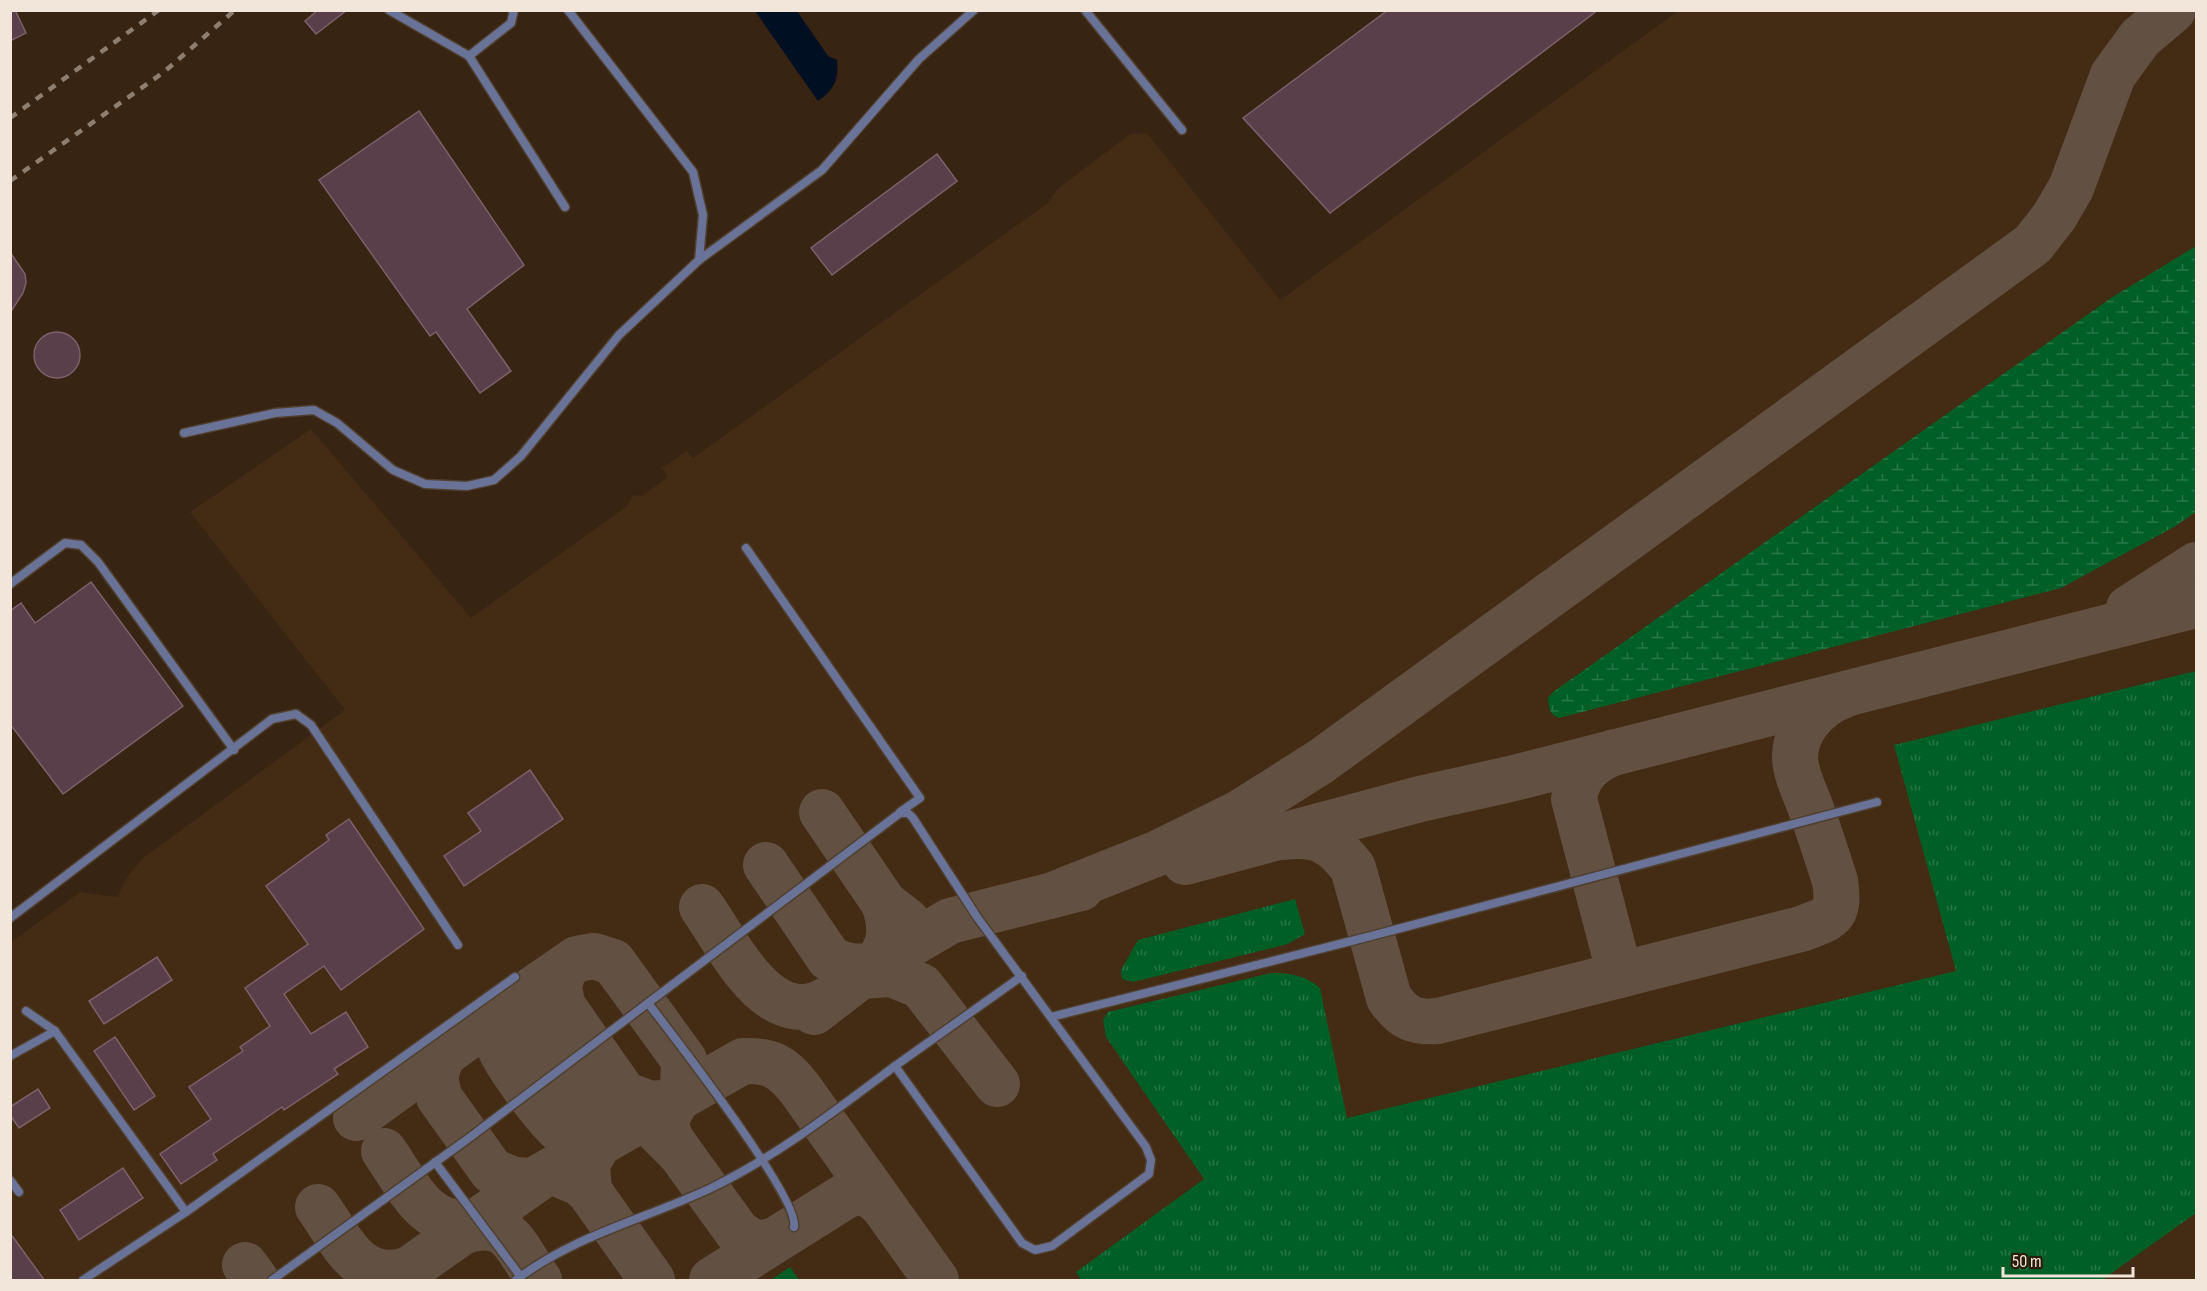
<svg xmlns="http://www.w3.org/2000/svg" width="2207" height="1291" viewBox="0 0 2207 1291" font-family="'Sofia Sans Condensed',sans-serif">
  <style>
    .built { fill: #432b14 }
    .grass { fill: url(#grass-tufts) }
    .wetland { fill: url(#wetland-marsh) }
    .water { fill: #000f22 }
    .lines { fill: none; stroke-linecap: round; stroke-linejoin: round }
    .taxiway { stroke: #625142; stroke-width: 46 }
    .building { fill: #593f49; stroke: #7d606b; stroke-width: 1.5 }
    .lane-casing { stroke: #513f2f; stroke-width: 11 }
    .lane { stroke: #697397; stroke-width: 8 }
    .rail { stroke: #8e7e70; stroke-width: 4.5; stroke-dasharray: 8 8; stroke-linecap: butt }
  </style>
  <defs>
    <pattern id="grass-tufts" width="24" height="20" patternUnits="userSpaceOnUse" patternTransform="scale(1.5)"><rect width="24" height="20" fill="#005f27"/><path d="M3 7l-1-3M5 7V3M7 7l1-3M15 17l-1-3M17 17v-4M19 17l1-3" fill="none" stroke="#267646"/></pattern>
    <pattern id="wetland-marsh" width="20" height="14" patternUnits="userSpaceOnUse" patternTransform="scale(1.5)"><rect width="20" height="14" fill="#005f27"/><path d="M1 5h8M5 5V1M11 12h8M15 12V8" fill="none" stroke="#267646"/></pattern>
  </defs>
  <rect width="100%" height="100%" fill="#372413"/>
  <path class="built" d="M1678 11H2196V1280H11L10 943 80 892 117 897 127 877 143 858 345 710 190 512 311 429 471 618 627 506 633 495 642 496 668 477 662 468 687 451 693 458 1049 202 1056 190 1130 134 1147 133 1280 300Z"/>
  <g class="grass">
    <path d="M2196 671V1213L2102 1280H1081L1076 1272 1204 1179 1106 1037 1103 1020 1108 1012 1271 973C1290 973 1305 975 1320 988L1347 1118 1956 971 1894 745Z"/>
    <path d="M1295 899 1305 934 1288 944 1133 982 1122 979 1121 970 1138 940Z"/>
    <path d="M790 1267 799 1280H771Z"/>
  </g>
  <path class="wetland" d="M2196 246V512L2174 527 2061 588 1559 718C1549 714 1549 709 1548 698L1553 692 2111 298Z"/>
  <path class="water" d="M755 11H797L828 56 837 60C839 80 834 90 818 101Z"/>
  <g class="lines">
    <g class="taxiway">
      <path d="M2129 608 2196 565"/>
      <path d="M1615 752C1592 761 1577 774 1574 799L1620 975"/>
      <path d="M822 812 884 903 907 921"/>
      <path d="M1284 837C1318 833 1332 841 1353 868L1389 998C1403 1018 1414 1023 1438 1021L1801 929C1833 917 1840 917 1835 881 1827 856 1819 831 1810 806 1805 793 1798 779 1796 766 1790 734 1816 705 1844 695"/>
      <path d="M1185 862 1420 799 1510 779 2196 605"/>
      <path d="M766 865 829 958C845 967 857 968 875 965 892 945 892 927 884 903"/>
      <path d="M1050 896 1158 853 1241 812 1320 762 2033 244 2054 217 2071 188 2113 75 2140 38 2173 10"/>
      <path d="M702 907C731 948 770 1035 830 998"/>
      <path d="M564 968 559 986 562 1005 624 1094 650 1104 674 1102"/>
      <path d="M860 976 891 974 921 986 997 1084"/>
      <path d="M545 998C518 994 490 1013 498 1043 502 1060 550 1124 564 1133 575 1140 588 1139 600 1141L587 1164 589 1191"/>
      <path d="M516 1001 577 959 594 956 613 962 684 1060 683 1088 665 1121 670 1138 681 1154"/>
      <path d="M814 1012 875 965 950 921 1081 888"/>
      <path d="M533 1028 588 1110C605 1125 620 1124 642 1118"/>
      <path d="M442 1055 435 1076 439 1097 492 1171 514 1180 533 1181"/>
      <path d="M356 1118 510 1006"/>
      <path d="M659 1132 681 1154 738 1233 756 1244 773 1241"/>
      <path d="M384 1151C408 1185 425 1229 473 1223"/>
      <path d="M563 1176 580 1183 589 1191 652 1280"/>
      <path d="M318 1207C343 1242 359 1286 410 1269"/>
      <path d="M458 1233C510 1215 513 1244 539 1280"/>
      <path d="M245 1265 256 1280"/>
      <path d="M394 1280 540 1177 743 1061C771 1060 783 1067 800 1089L936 1280"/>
      <path d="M712 1280 847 1195C862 1190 872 1194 883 1206"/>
    </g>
  </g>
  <g class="building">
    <path d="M10 10H15L26 33 10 41Z"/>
    <path d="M318 10H347L316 34 305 21Z"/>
    <path d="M1388 10H1598L1330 213 1243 118Z"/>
    <path d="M419 111 524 265 467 309 511 371 480 393 436 332 430 336 319 180Z"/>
    <path d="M937 154 957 181 832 275 811 248Z"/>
    <path d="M10 252 25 274 26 283 23 293 10 313Z"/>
    <circle cx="57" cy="355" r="23"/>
    <path d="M91 582 183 706 63 794 10 724V611L21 603 35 623Z"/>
    <path d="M530 770 563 819 464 886 444 856 481 831 468 813Z"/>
    <path d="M349 819 424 929 341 990 324 966 284 994 311 1034 346 1012 368 1047 334 1069 338 1074 284 1110 282 1107 213 1154 217 1160 181 1184 160 1154 211 1119 189 1087 243 1051 240 1047 270 1026 245 988 308 944 266 886 329 840 326 835Z"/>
    <path d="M157 957 172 980 104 1024 89 1001Z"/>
    <path d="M115 1037 155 1096 134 1110 94 1051Z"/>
    <path d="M38 1089 50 1108 19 1128 10 1115V1107Z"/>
    <path d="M123 1168 143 1198 79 1240 60 1210Z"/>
    <path d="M10 1233 45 1281H10Z"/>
  </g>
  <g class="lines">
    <defs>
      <g id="lane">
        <path d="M389 10 469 56"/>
        <path d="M514 10 511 23 469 56 565 207"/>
        <path d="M568 10 693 172 703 215 699 260"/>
        <path d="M1085 10 1182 130"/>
        <path d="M184 433 275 413 314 410 337 423 393 470 425 484 467 486 494 480 521 456 619 335 699 260 822 170 919 59 974 10"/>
        <path d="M746 548 920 798 900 812"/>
        <path d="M10 584 65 543 81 545 98 562 234 750"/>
        <path d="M10 918 272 719 296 714 311 725 458 945"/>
        <path d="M648 1003C671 1033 801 1200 794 1227"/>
        <path d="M26 1011 55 1031 186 1212"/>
        <path d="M1051 1017 1371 936 1877 802"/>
        <path d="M10 1056 55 1031"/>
        <path d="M895 1066 1022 976"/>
        <path d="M435 1162 521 1277"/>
        <path d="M10 1180 19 1192"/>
        <path d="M83 1280 186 1212 515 977"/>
        <path d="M272 1280 469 1138 900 813H908L913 818 977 917 1146 1147 1151 1160 1149 1174 1052 1246 1035 1250 1022 1243 895 1066C835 1111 777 1156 709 1189 645 1219 573 1236 516 1280"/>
      </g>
    </defs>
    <use href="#lane" class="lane-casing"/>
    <use href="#lane" class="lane"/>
    <g class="rail">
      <path d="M10 118 159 10"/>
      <path d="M10 181 164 72 235 10"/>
    </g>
  </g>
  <rect width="2207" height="1291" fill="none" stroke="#f2e6db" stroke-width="24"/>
  <path d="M2003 1267v9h130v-9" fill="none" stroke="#f2e6db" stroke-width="3"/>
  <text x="2012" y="1267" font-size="18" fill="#f2e6db" stroke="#2c1b09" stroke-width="4.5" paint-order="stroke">50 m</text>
</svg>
